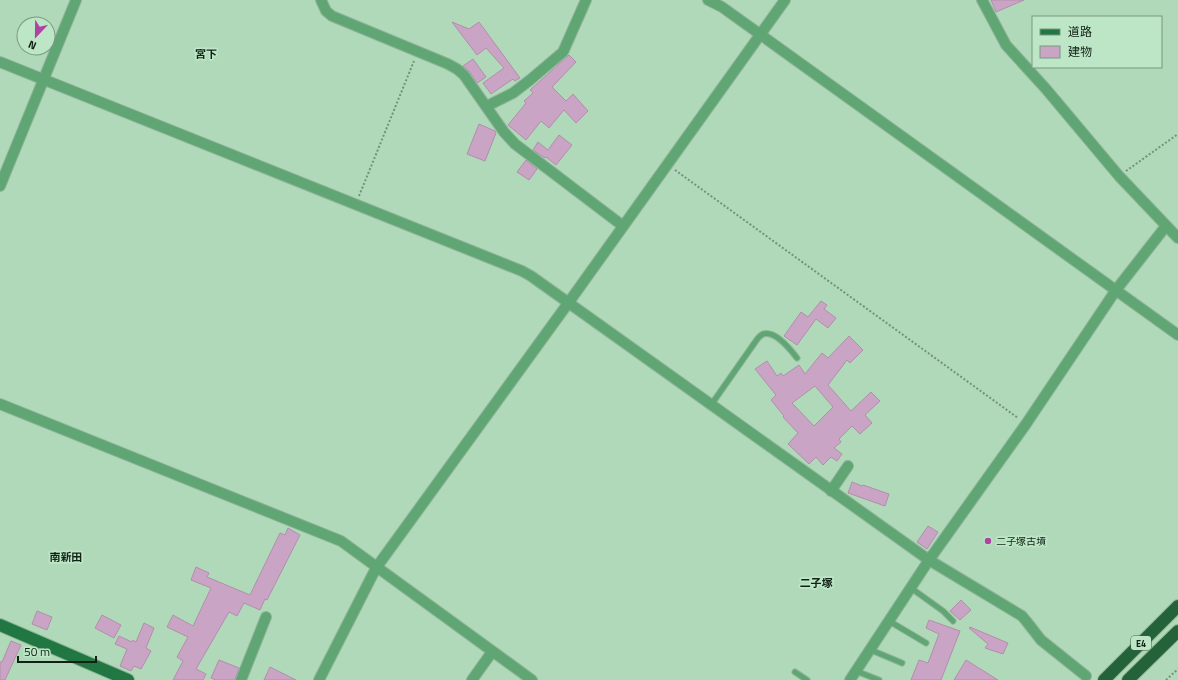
<svg xmlns="http://www.w3.org/2000/svg" width="1178" height="680" viewBox="0 0 1178 680" font-family="'Titillium Web','Noto Sans JP',sans-serif">
  <style>
    .building { fill: #caa4c4; stroke: #b28eac; fill-rule: evenodd }
    .lines { fill: none; stroke-linecap: round; stroke-linejoin: round }
    .service-casing { stroke: #90b498; stroke-width: 7 }
    .minor-casing { stroke: #90b498; stroke-width: 12 }
    .primary-casing { stroke: #90b498; stroke-width: 14 }
    .motorway-casing { stroke: #90b498; stroke-width: 14 }
    .path { stroke: #73927a; stroke-width: 2; stroke-dasharray: 2 2; stroke-linecap: butt }
    .service { stroke: #60a674; stroke-width: 5 }
    .minor { stroke: #60a674; stroke-width: 10 }
    .primary { stroke: #207741; stroke-width: 12 }
    .motorway { stroke: #246239; stroke-width: 12 }
    .poi-dot { fill: #ae43a3; stroke: #bce6c6; stroke-width: 1.5 }
    .labels { text-anchor: middle; dominant-baseline: central; stroke-width: 3.5; stroke-linejoin: round; paint-order: stroke }
    .shield { fill: #bce6c6; stroke: #455c4b; stroke-width: 1 }
    .shield-label { font-size: 9px; font-weight: bold; fill: #122116 }
    .poi-label { font-size: 10px; fill: #122116; stroke: #bce6c6; text-anchor: start }
    .neighbourhood-label { font-size: 11px; font-weight: bold; fill: #122116; stroke: #bce6c6 }
  </style>
  <rect width="100%" height="100%" fill="#b0d9b9"/>
  <g class="building">
    <path d="M991 0H1024L996 12Z"/>
    <path d="M452 22 469 29 479 22 520 78 515 81 513 79 491 94 483 83 504 68 486 48 477 55Z"/>
    <path d="M569 55 576 62 552 87 566 101 573 94 588 111 576 123 564 110 549 128 541 121 526 140 508 125 526 103 524 101 533 93 530 90Z"/>
    <path d="M473 59 486 77 477 83 469 71 463 66Z"/>
    <path d="M479 124 495 131 496 133 485 161 467 154Z"/>
    <path d="M559 135 572 145 556 165 546 157 545 158 533 150 538 142 548 150Z"/>
    <path d="M526 160 537 169 529 180 517 172Z"/>
    <path d="M821 301 827 305 824 309 836 318 828 328 816 319 797 345 784 336 801 312 808 317Z"/>
    <path d="M849 336 863 350 850 363 847 360 828 385 851 411 871 392 880 401 865 415 872 423 860 434 852 426 839 439 841 442 834 448 842 454 837 461 831 457 823 465 816 457 809 464 788 444 798 433 783 417 784 416 771 400 776 395 755 369 767 361 777 376 781 373 783 376 799 365 805 374 822 353 828 358ZM815 386 833 407 814 426 792 403Z"/>
    <path d="M852 482 862 486 863 485 889 494 885 506 848 493Z"/>
    <path d="M928 526 938 532 927 549 917 542Z"/>
    <path d="M288 528 300 535 267 600 265 599 260 610 244 603 237 616 229 612 196 669 206 674 203 680H173L183 661 177 657 188 637 167 627 173 615 193 626 211 588 191 580 196 567 209 573 207 577 250 595 280 533 285 535Z"/>
    <path d="M961 600 971 610 960 620 950 611Z"/>
    <path d="M37 611 52 617 47 630 32 624Z"/>
    <path d="M102 615 121 625 114 638 95 628Z"/>
    <path d="M929 620 960 631 941 680H911L919 660 928 663 939 634 926 628Z"/>
    <path d="M144 623 154 628 146 648 151 651 141 669 134 666 131 671 120 666 127 649 115 644 119 636 132 642 133 640 136 642Z"/>
    <path d="M970 627 1008 643 1003 654 985 648 988 644 969 628Z"/>
    <path d="M11 641 21 645 5 680H0V662H2Z"/>
    <path d="M219 660 239 668 235 680H216L211 678Z"/>
    <path d="M966 660 998 680H954Z"/>
    <path d="M270 667 296 680H264Z"/>
  </g>
  <g class="lines">
    <defs>
      <g id="service">
        <path d="M711 405 758 338C759 337 761 335 763 334 775 330 791 350 797 358"/>
        <path d="M911 588 943 611 953 621"/>
        <path d="M889 621 926 643"/>
        <path d="M871 650 902 663"/>
        <path d="M856 671 879 680"/>
        <path d="M795 672 807 680"/>
      </g>
      <g id="minor">
        <path d="M321 0 326 11 332 16 448 64 457 69 464 75 504 132 515 144 623 226"/>
        <path d="M708 0 722 7 1178 335"/>
        <path d="M982 0 1006 45 1046 89 1119 176 1178 238"/>
        <path d="M0 62 522 271 531 276 929 560 1022 616 1027 622 1041 640 1086 676"/>
        <path d="M487 106 513 93 530 80 563 52 586 0"/>
        <path d="M0 186 76 0"/>
        <path d="M0 404 341 541 532 680"/>
        <path d="M831 491 848 466"/>
        <path d="M241 680 266 617"/>
        <path d="M319 680 376 568 569 302 785 0"/>
        <path d="M472 680 492 652"/>
        <path d="M850 680 929 560 1026 424 1116 290 1166 226"/>
      </g>
      <path id="primary" d="M0 625 128 680"/>
      <g id="motorway">
        <path d="M1104 680 1178 606"/>
        <path d="M1128 680 1178 631"/>
      </g>
    </defs>
    <use href="#service" class="service-casing"/>
    <use href="#minor" class="minor-casing"/>
    <use href="#primary" class="primary-casing"/>
    <use href="#motorway" class="motorway-casing"/>
    <g class="path">
      <path d="M675 170 1018 418"/>
      <path d="M1126 171 1178 134"/>
      <path d="M359 196 414 61"/>
      <path d="M1166 680 1178 669"/>
    </g>
    <use href="#service" class="service"/>
    <use href="#minor" class="minor"/>
    <use href="#primary" class="primary"/>
    <use href="#motorway" class="motorway"/>
  </g>
  <circle class="poi-dot" cx="988" cy="541" r="4"/>
  <g class="labels">
    <rect class="shield" x="1131" y="636" width="20" height="14" rx="3"/>
    <g class="shield-label">
      <text x="1141" y="643">E4</text>
    </g>
    <g class="poi-label">
      <text x="996" y="541">二子塚古墳</text>
    </g>
    <g class="neighbourhood-label">
      <text x="206" y="54">宮下</text>
      <text x="66" y="557">南新田</text>
      <text x="816" y="583">二子塚</text>
    </g>
  </g>
  <rect x="1032" y="16" width="130" height="52" fill="#bce6c6" stroke="#789780"/>
  <rect x="1040" y="29" width="20" height="6" fill="#207741" stroke="#789780"/>
  <text x="1068" y="36" font-size="12" fill="#122116">道路</text>
  <rect x="1040" y="46" width="20" height="12" fill="#caa4c4" stroke="#789780"/>
  <text x="1068" y="56" font-size="12" fill="#122116">建物</text>
  <g transform="translate(36 36) rotate(202)"><circle r="19" fill="#bce6c6" stroke="#789780"/>
  <path d="M0-3L7 15L0 10L-7 15Z" fill="#ae43a3"/>
  <text y="-6" font-size="11" font-weight="bold" text-anchor="middle" fill="#122116">N</text>
  </g>
  <path d="M18 656v6h78v-6" fill="none" stroke="#122116" stroke-width="2"/>
  <text x="24" y="656" font-size="12" fill="#122116" stroke="#bce6c6" stroke-width="3" paint-order="stroke">50 m</text>
</svg>
